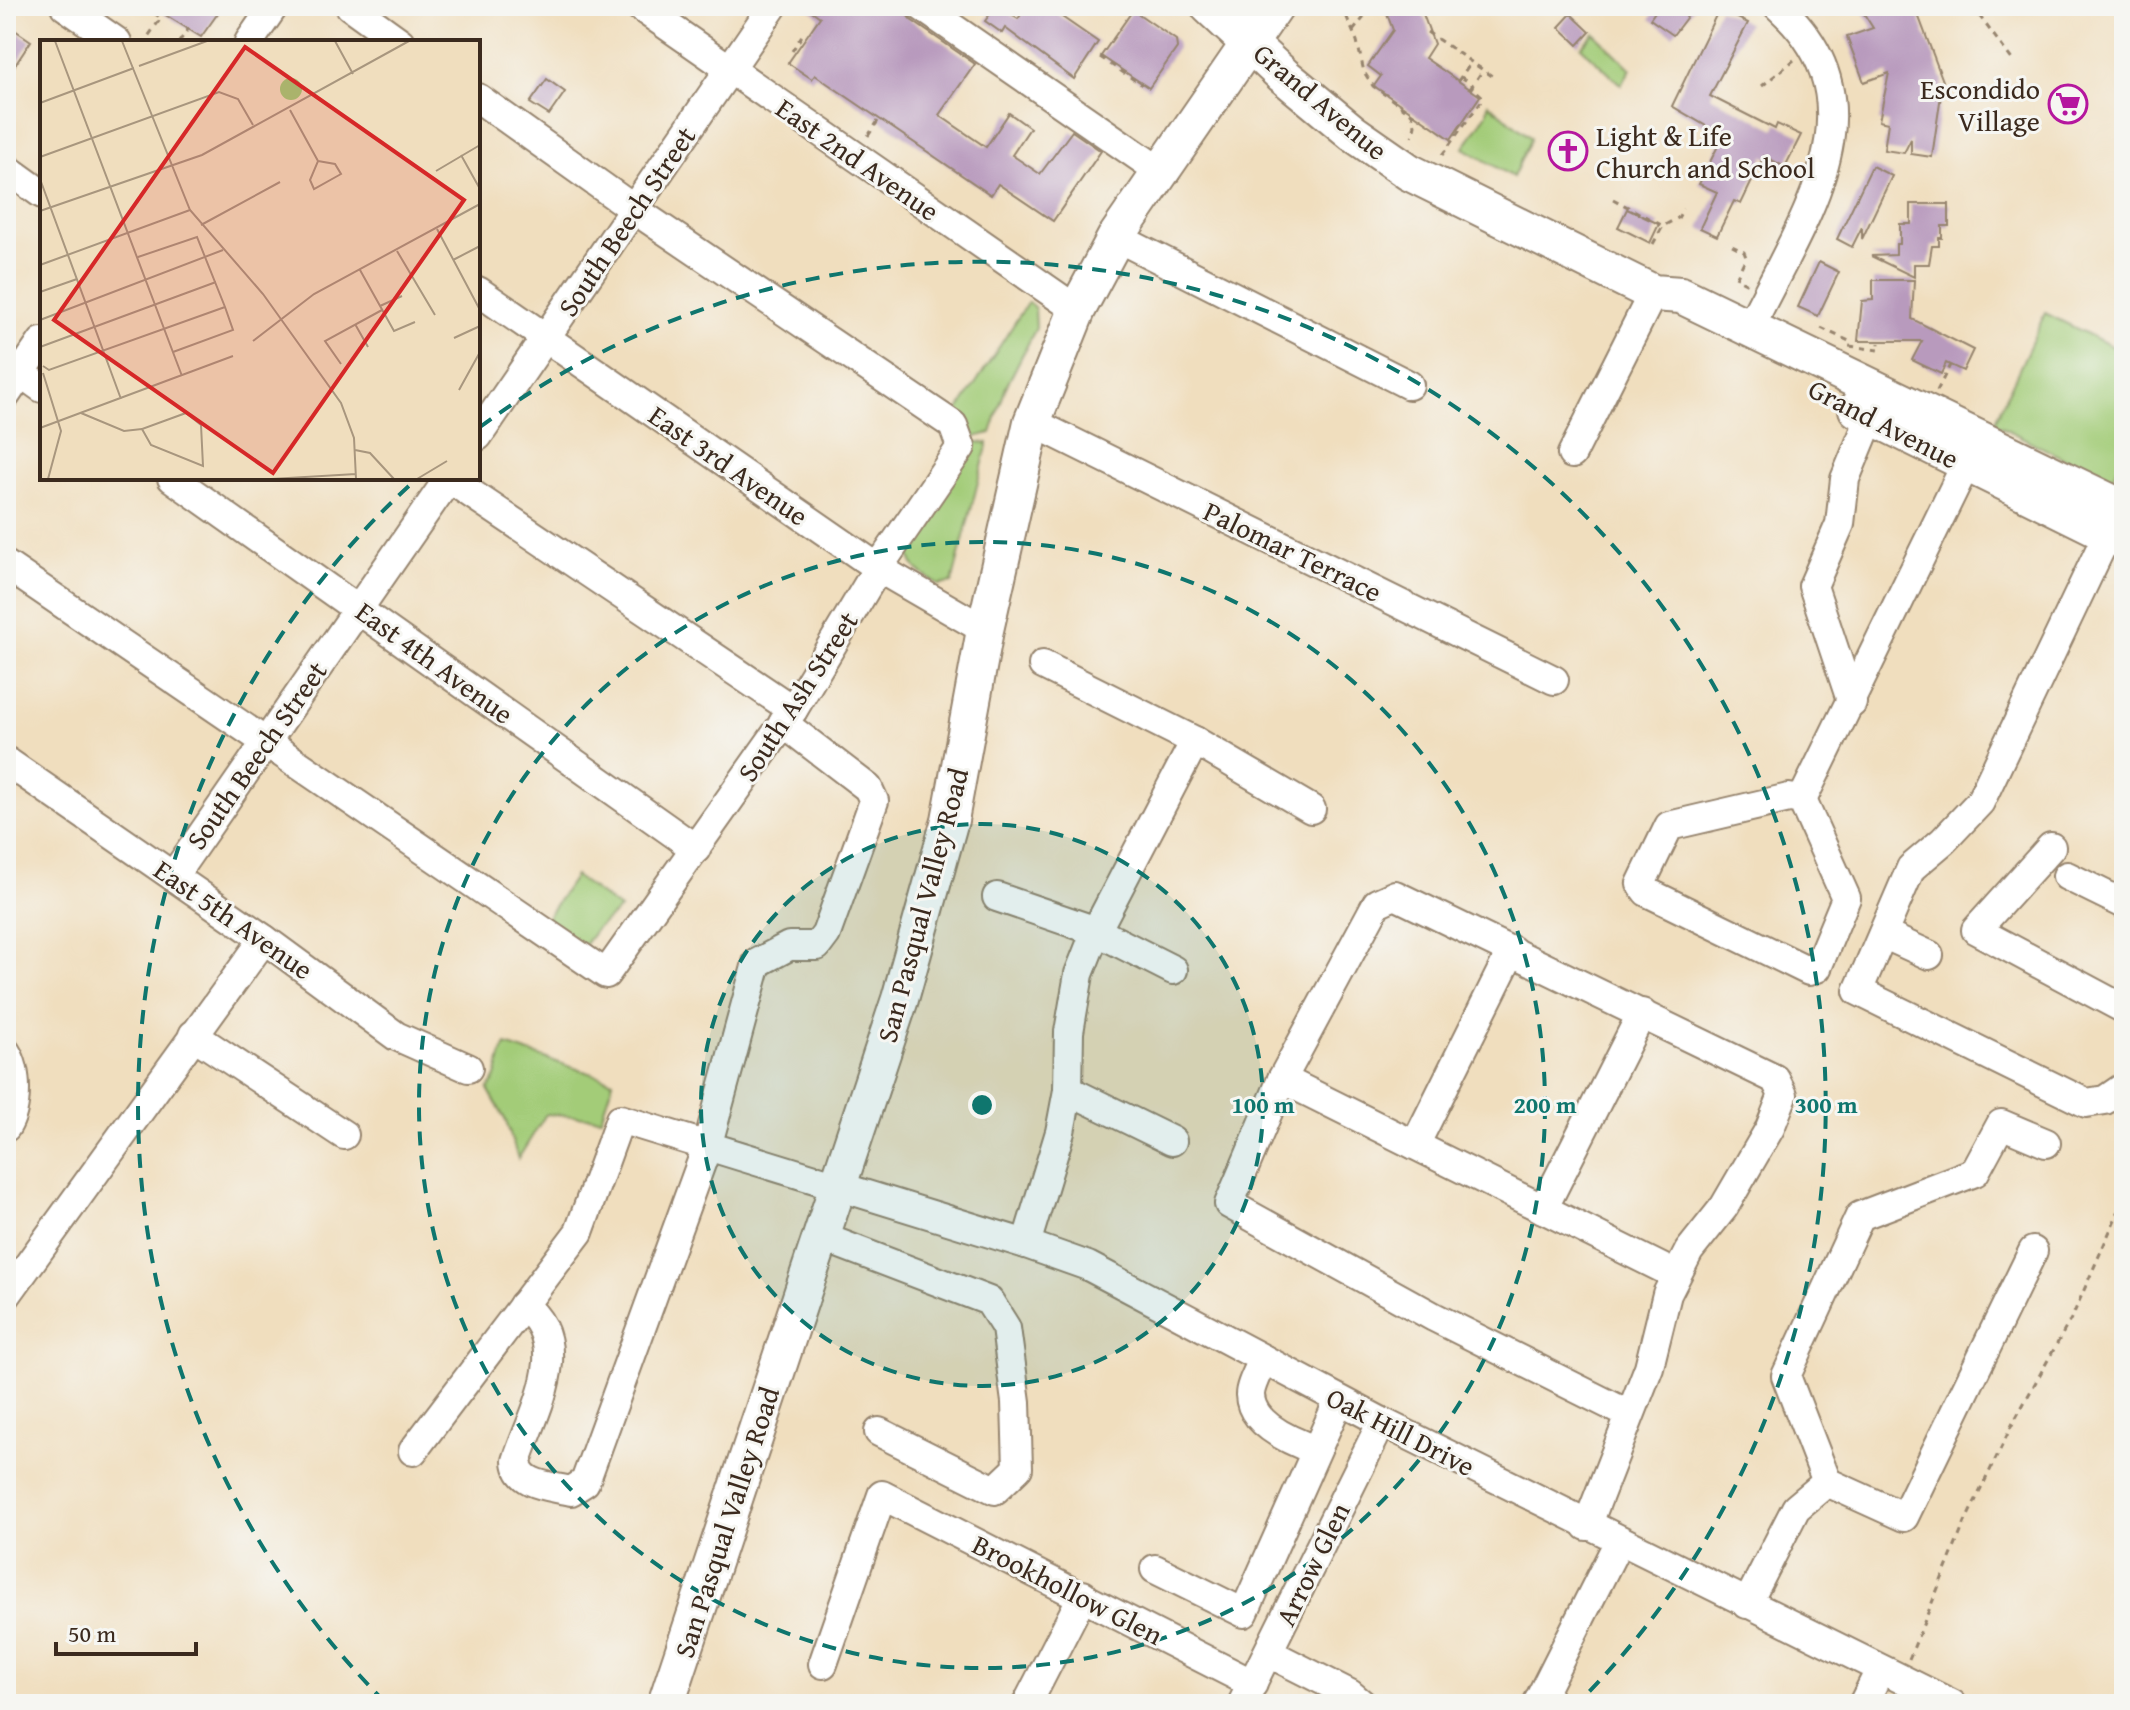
<svg xmlns="http://www.w3.org/2000/svg" width="2130" height="1710" viewBox="0 0 2130 1710" font-family="'Gentium Book Plus',serif">
  <style>
    .green { fill: #a3cc78; stroke: #6f7b4b; stroke-width: 2 }
    .building { fill: #b89abd }
    .lines { fill: none; stroke-linecap: round; stroke-linejoin: round }
    .minor-casing { stroke: #96846e; stroke-width: 32 }
    .major-casing { stroke: #96846e; stroke-width: 40 }
    .path { stroke: #96846e; stroke-width: 3; stroke-dasharray: 6 6; stroke-linecap: butt }
    .minor { stroke: #fff; stroke-width: 28 }
    .major { stroke: #fff; stroke-width: 36 }
    .ring { fill: none; stroke: #0f766e; stroke-width: 4; stroke-dasharray: 14 10 }
    .labels { text-anchor: middle; dominant-baseline: central; stroke-width: 6; stroke-linejoin: round; paint-order: stroke }
    .poi-label { font-size: 28px; fill: #3b2a1e; stroke: #f6f6f2; text-anchor: end }
    .street-label { font-size: 28px; fill: #3b2a1e; stroke: #f6f6f2 }
    .inset-road { fill: none; stroke: #a8967e; stroke-width: 2 }
    .view { fill: #d62828; fill-opacity: 0.15; stroke: #d62828; stroke-width: 4 }
    .inset-edge { fill: none; stroke: #3b2a1e; stroke-width: 4 }
    .centre { fill: #0f766e; stroke: #f6f6f2; stroke-width: 4 }
    .ring-label { font-size: 24px; text-anchor: middle; font-weight: bold; fill: #0f766e; stroke: #f6f6f2; stroke-width: 6; stroke-linejoin: round; paint-order: stroke }
  </style>
  <rect width="100%" height="100%" fill="#f6f6f2"/>
  <filter id="ink" filterUnits="userSpaceOnUse"><feTurbulence type="fractalNoise" baseFrequency=".0125" numOctaves="2"/><feDisplacementMap in="SourceGraphic" scale="16" xChannelSelector="R" yChannelSelector="G"/><feConvolveMatrix kernelMatrix="1 2 1 2 8 2 1 2 1" color-interpolation-filters="sRGB"/></filter>
  <filter id="wash" filterUnits="userSpaceOnUse"><feTurbulence type="fractalNoise" baseFrequency=".006" numOctaves="4" result="noise"/><feDisplacementMap in="SourceGraphic" scale="32" xChannelSelector="R" yChannelSelector="G"/><feGaussianBlur stdDeviation="1.8" result="paint"/><feColorMatrix in="noise" values="0 0 0 0 0 0 0 0 0 0 0 0 0 0 0 0 0 1.4 0 .05"/><feComposite in="paint" operator="in"/></filter>
  <g filter="url(#wash)">
    <rect width="100%" height="100%" fill="#f0debe"/>
    <g class="green">
      <path d="M1594 33 1631 69 1621 85 1581 47Z"/>
      <path d="M1488 103 1531 138 1513 177 1464 148 1487 113Z"/>
      <path d="M1028 302 1035 309 1036 328 1006 387 991 433 975 437 969 434 956 414Z"/>
      <path d="M2045 313 2124 352V453L2110 482 1994 423Z"/>
      <path d="M975 442 988 443 952 583 938 585C923 574 909 568 909 548Z"/>
      <path d="M575 876 620 909 597 928 582 948 545 920Z"/>
      <path d="M506 1045 613 1081 601 1118 546 1114 518 1159 506 1121 488 1089C502 1075 496 1061 506 1045Z"/>
    </g>
    <g id="blocks">
      <g class="building">
        <path d="M151 6H223L201 37Z"/>
        <path d="M805 6H900L911 20 975 64 939 115 986 147 1009 113 1030 128 1012 155 1040 174 1072 131 1101 151 1053 221 998 184 991 195 815 75 812 79 788 63 820 17Z"/>
        <path d="M996 6 1018 19 1027 6H1046L1098 42 1074 79 1005 28 1002 33 985 21Z"/>
        <path d="M1384 6H1420L1434 44 1425 58 1480 96 1451 139 1374 86 1381 76 1368 66 1393 30Z"/>
        <path d="M1659 6H1695L1673 35 1650 19Z"/>
        <path d="M1859 6H1914L1917 12 1943 81 1932 157 1911 154V139L1904 153 1884 150 1888 123 1879 121 1889 73 1864 82 1847 37 1873 28Z"/>
        <path d="M1719 9 1748 23 1710 96 1775 129 1777 124 1801 135 1785 167 1764 156 1741 204 1734 201 1717 236 1700 228 1717 192 1699 184 1723 136 1672 106Z"/>
        <path d="M1133 10 1176 40 1177 48 1149 88 1101 56Z"/>
        <path d="M1571 14 1590 32 1578 45 1559 27Z"/>
        <path d="M6 24 31 41 6 79Z"/>
        <path d="M547 79 565 92 549 115 530 103Z"/>
        <path d="M1872 166 1892 176 1862 239V227L1852 247 1837 239Z"/>
        <path d="M1911 204H1949V226H1942V238H1939V246H1932L1929 264H1914V277L1871 256 1896 255V244H1900V224H1911Z"/>
        <path d="M1627 209 1659 224 1650 243 1618 227Z"/>
        <path d="M1819 262 1839 272 1818 316 1798 307Z"/>
        <path d="M1873 280H1914L1912 319 1973 350 1963 371 1946 363 1941 374 1912 360 1922 341H1858L1862 301 1873 300Z"/>
      </g>
    </g>
  </g>
  <g filter="url(#ink)">
    <use href="#blocks" fill-opacity="0" stroke="#96846e" stroke-width="2"/>
    <g class="lines">
      <defs>
        <g id="minor">
          <path d="M65 6 117 42"/>
          <path d="M350 6 400 42"/>
          <path d="M639 6 1077 310"/>
          <path d="M921 6 1161 172"/>
          <path d="M249 42 274 6"/>
          <path d="M6 168 42 194"/>
          <path d="M1116 237 1409 385"/>
          <path d="M478 291 878 568 985 630"/>
          <path d="M1753 330 1758 311C1807 213 1884 100 1778 6"/>
          <path d="M7 363 42 388"/>
          <path d="M6 395 42 342"/>
          <path d="M1032 422 1554 680"/>
          <path d="M478 436 773 6"/>
          <path d="M1572 454 1653 293"/>
          <path d="M172 478 696 849"/>
          <path d="M448 478 793 710"/>
          <path d="M2108 533 1980 802 1943 841 1911 868 1858 991 2086 1103 2105 1100 2124 1087"/>
          <path d="M6 565 606 974 793 710 878 568 961 447 953 425 635 210 478 98"/>
          <path d="M1043 665 1195 741 1311 809"/>
          <path d="M1852 703 1813 586 1840 524 1845 479 1871 416"/>
          <path d="M6 761 264 939 396 1036 468 1068"/>
          <path d="M1789 798 1802 800 1846 898 1817 968 1809 971 1647 892 1641 884 1669 826Z"/>
          <path d="M1802 800 1966 464"/>
          <path d="M2051 847 1976 930 2124 1009"/>
          <path d="M174 875 449 478"/>
          <path d="M2067 876 2124 904"/>
          <path d="M997 897 1096 931 1173 970"/>
          <path d="M1883 934 1929 955"/>
          <path d="M193 1035 344 1135"/>
          <path d="M6 1052C18 1071 18 1108 6 1127"/>
          <path d="M1282 1079 1676 1275"/>
          <path d="M1068 1090 1172 1141"/>
          <path d="M1415 1145 1512 950"/>
          <path d="M1543 1209 1642 1013"/>
          <path d="M822 1237 989 1301 1006 1328 1016 1402 1018 1468 995 1490 879 1432"/>
          <path d="M1026 1244 1060 1132 1068 1090 1069 1032 1079 974 1096 931 1195 741"/>
          <path d="M6 1296 264 939"/>
          <path d="M523 1305C575 1344 533 1412 517 1461 519 1486 551 1486 571 1491L585 1482 707 1147 757 963 789 946H817L826 934 874 801 868 788 783 723"/>
          <path d="M1263 1359C1259 1370 1250 1385 1250 1395 1251 1425 1293 1442 1316 1450"/>
          <path d="M413 1451 579 1232 620 1119 1026 1244 1088 1266 1382 1422 1952 1704"/>
          <path d="M1827 1482 1786 1376 1860 1216 1975 1172 2001 1124 2046 1143"/>
          <path d="M1587 1526 1649 1367 1667 1294 1689 1251 1724 1207 1770 1128 1783 1095 1775 1079 1395 895 1377 903 1282 1079 1229 1204 1434 1317 1628 1414"/>
          <path d="M1155 1569 1244 1613 1339 1400"/>
          <path d="M1747 1604 1796 1508 1827 1482 1904 1517 2033 1251"/>
          <path d="M1269 1653 1350 1694 1362 1704"/>
          <path d="M823 1664 882 1495 1253 1684"/>
          <path d="M1027 1704 1083 1595"/>
          <path d="M1242 1704 1382 1422"/>
          <path d="M1537 1704 1619 1541"/>
          <path d="M1863 1704 1880 1670"/>
        </g>
        <g id="major">
          <path d="M1209 6 1283 75 1353 133 1409 172 1653 293 1681 295 2124 509"/>
          <path d="M1857 409 2124 541"/>
          <path d="M666 1704 900 999 950 820 985 630 1032 422 1077 310 1116 237 1275 6"/>
        </g>
      </defs>
      <use href="#minor" class="minor-casing"/>
      <use href="#major" class="major-casing"/>
      <g class="path">
        <path d="M144 6 161 18 145 41"/>
        <path d="M1342 6 1357 41 1364 72 1373 86 1412 114 1415 125 1412 137"/>
        <path d="M1972 6 2013 61"/>
        <path d="M816 11 820 6"/>
        <path d="M693 15 699 6"/>
        <path d="M1353 31 1369 11"/>
        <path d="M1427 32 1492 76"/>
        <path d="M179 42 189 28"/>
        <path d="M792 51 803 34"/>
        <path d="M1100 57 1142 85"/>
        <path d="M1461 77 1473 85"/>
        <path d="M1458 81 1471 62"/>
        <path d="M1762 86 1794 60"/>
        <path d="M1470 89 1483 70"/>
        <path d="M868 136 878 121"/>
        <path d="M1442 155 1482 100V96L1472 87"/>
        <path d="M1613 199 1663 226 1678 218 1683 209"/>
        <path d="M1653 244 1663 226"/>
        <path d="M1732 246 1744 252 1746 257 1736 278 1748 284"/>
        <path d="M1821 328 1849 341V346L1879 350V343"/>
        <path d="M1937 391 1950 365"/>
        <path d="M1909 1659 1965 1522 2013 1423 2073 1315 2124 1199"/>
      </g>
      <use href="#minor" class="minor"/>
      <use href="#major" class="major"/>
    </g>
  </g>
  <circle cx="982" cy="1105" r="281" fill="#0f766e" fill-opacity=".12"/>
  <g class="ring">
    <circle cx="982" cy="1105" r="281"/>
    <circle cx="982" cy="1105" r="563"/>
    <path d="M385 1702A844 844 0 0 1 412 483M480 427A844 844 0 0 1 1579 1702"/>
  </g>
  <defs>
    <symbol id="supermarket-ring" viewBox="-11 -11 22 22"><circle r="9.5" fill="#f6f6f2" stroke="#b5179e" stroke-width="1.5"/><path d="M-6-5.5h2.5l.6 2H6L4.5 2H-2.5L-4.4-4H-6ZM-1.5 3.2a1.3 1.3 0 1 0 .1 0ZM3 3.2a1.3 1.3 0 1 0 .1 0Z" fill="#b5179e"/></symbol>
    <symbol id="church-ring" viewBox="-11 -11 22 22"><circle r="9.5" fill="#f6f6f2" stroke="#b5179e" stroke-width="1.5"/><path d="M-1.2-6h2.4v3.5h3.3v2.4h-3.3V6h-2.4V-.1h-3.3v-2.4h3.3Z" fill="#b5179e"/></symbol>
  </defs>
  <g fill-rule="evenodd">
    <use href="#supermarket-ring" x="2046" y="82" width="44" height="44"/>
    <use href="#church-ring" x="1546" y="129" width="44" height="44"/>
  </g>
  <g class="labels">
    <g class="poi-label">
      <text x="2040" y="88">Escondido<tspan x="2040" dy="32">Village</tspan></text>
      <text x="1596" y="135" text-anchor="start">Light &amp; Life<tspan x="1596" dy="32">Church and School</tspan></text>
    </g>
    <g class="street-label">
      <text transform="translate(1321 101) rotate(40)">Grand Avenue</text>
      <text transform="translate(858 159) rotate(35)">East 2nd Avenue</text>
      <text transform="translate(626 221) rotate(-56)">South Beech Street</text>
      <text transform="translate(1884 423) rotate(27)">Grand Avenue</text>
      <text transform="translate(729 465) rotate(35)">East 3rd Avenue</text>
      <text transform="translate(1293 551) rotate(26)">Palomar Terrace</text>
      <text transform="translate(435 662) rotate(36)">East 4th Avenue</text>
      <text transform="translate(797 696) rotate(-57)">South Ash Street</text>
      <text transform="translate(256 755) rotate(-55)">South Beech Street</text>
      <text transform="translate(922 905) rotate(-75)">San Pasqual Valley Road</text>
      <text transform="translate(234 919) rotate(35)">East 5th Avenue</text>
      <text transform="translate(1401 1431) rotate(27)">Oak Hill Drive</text>
      <text transform="translate(726 1522) rotate(-72)">San Pasqual Valley Road</text>
      <text transform="translate(1312 1564) rotate(-64)">Arrow Glen</text>
      <text transform="translate(1068 1589) rotate(27)">Brookhollow Glen</text>
    </g>
  </g>
  <g transform="translate(40 40)">
    <rect width="440" height="440" fill="#f0debe"/>
    <path d="M240 49a11 11 0 1 1 22 0a11 11 0 1 1-22 0Z" fill="#a3cc78"/>
    <path class="inset-road" d="M15 1 142 336M82 1 150 170 223 254 301 363 314 398 316 439M295 1 313 34M99 26 167 1M0 63 94 28M250 70 278 121M421 115 440 149M0 117 179 52 198 59 213 85M278 121 295 124 301 134 274 149 270 140ZM396 131 440 105M0 139 81 359M0 171 162 115 369 1M161 185 240 142M397 189 440 270M357 211 395 275M98 217 157 197 185 267 193 290 133 312M413 220 440 206M0 225 150 170M320 230 354 291 375 282M0 252 37 239M340 266 362 256M0 280 183 210M315 284 328 307M414 298 440 286M213 301 274 254 440 164M0 307 176 242M301 324 285 301 342 270M3 326 9 330 185 267M3 333 21 391 8 439M419 350 440 312M41 373 84 391 102 389M146 373 161 385 163 426 111 405 102 389ZM0 388 193 316M315 410 330 413 354 439M231 439 316 434M377 439 407 421"/>
    <path class="view" d="M205 7 424 160 233 433 14 280Z"/>
    <rect width="440" height="440" class="inset-edge"/>
  </g>
  <circle cx="982" cy="1105" r="12" class="centre"/>
  <g class="ring-label">
    <text x="1263" y="1113">100 m</text>
    <text x="1545" y="1113">200 m</text>
    <text x="1826" y="1113">300 m</text>
  </g>
  <rect width="2130" height="1710" fill="none" stroke="#f6f6f2" stroke-width="32"/>
  <path d="M56 1642v12h140v-12" fill="none" stroke="#3b2a1e" stroke-width="4"/>
  <text x="68" y="1642" font-size="24" fill="#3b2a1e" stroke="#f6f6f2" stroke-width="6" paint-order="stroke">50 m</text>
</svg>
